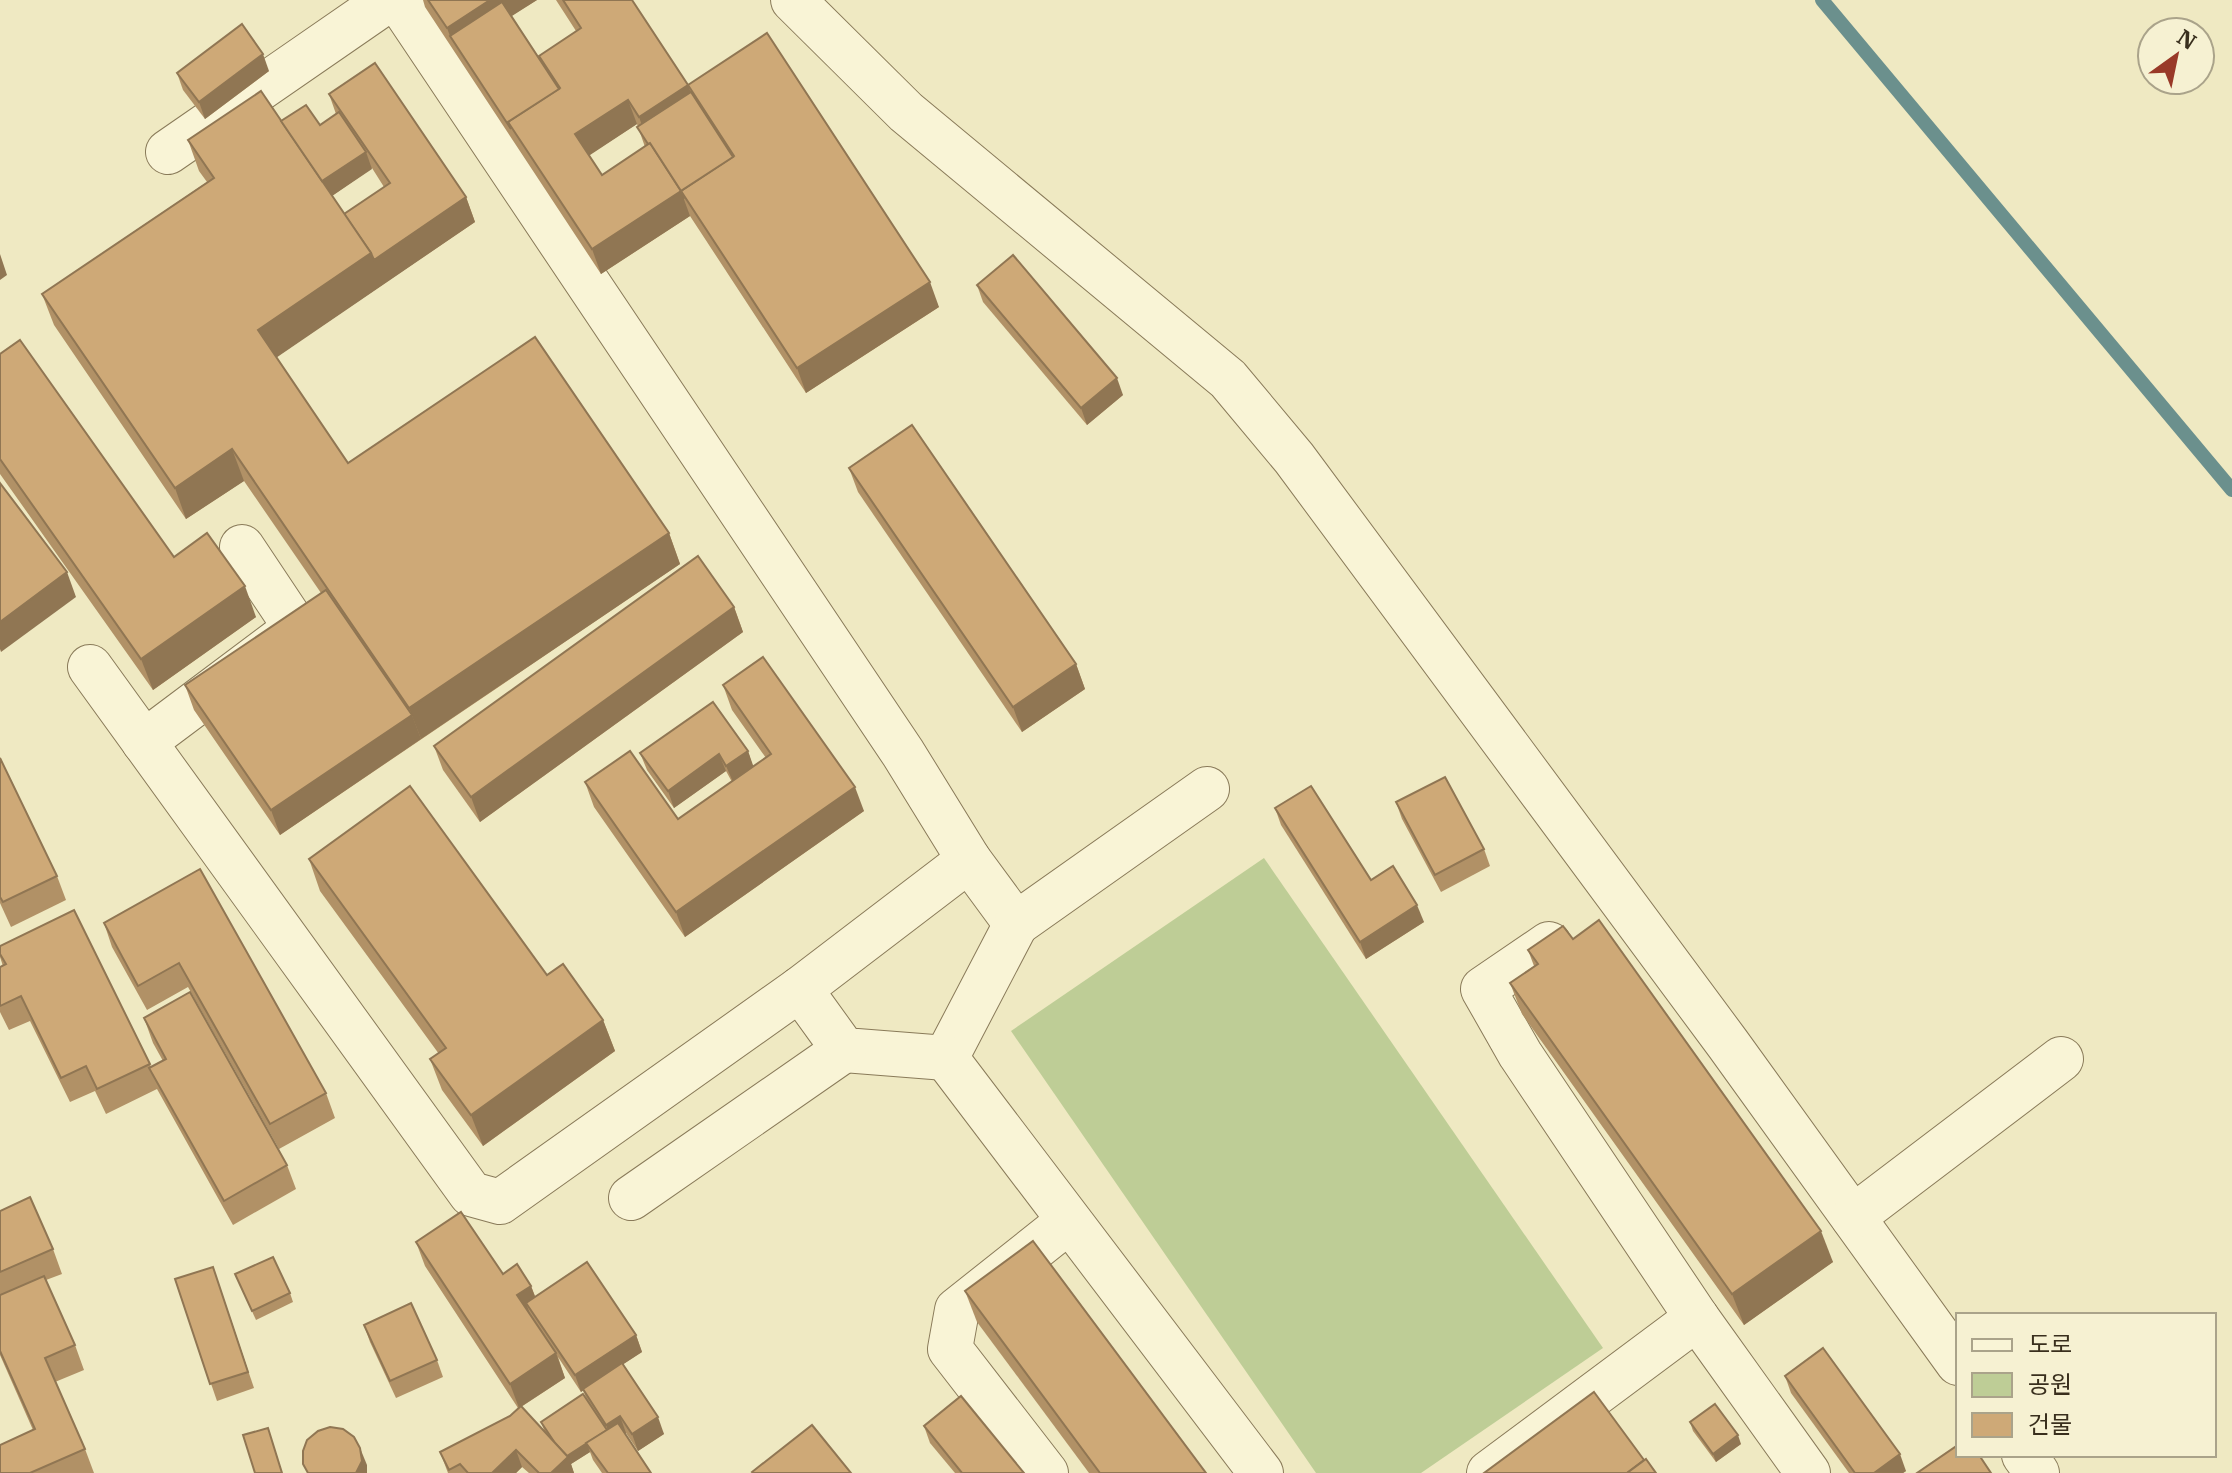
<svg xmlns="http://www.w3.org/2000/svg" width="2232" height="1473" viewBox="0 0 2232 1473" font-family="'IBM Plex Serif','Noto Sans KR',serif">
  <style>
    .green { fill: #becd96 }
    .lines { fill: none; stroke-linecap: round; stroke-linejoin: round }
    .stream { stroke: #6b908d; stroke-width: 14 }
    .minor-casing { stroke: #897a59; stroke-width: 46 }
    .minor { stroke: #f9f4d6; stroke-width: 44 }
    .wall { fill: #b19166; fill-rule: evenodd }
    .shaded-wall { fill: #907653 }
    .building { fill: #cea977; stroke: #907653; stroke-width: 2 }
  </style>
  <rect width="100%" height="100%" fill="#efe9c2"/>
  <path class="green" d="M1264 858 1603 1348 1421 1473H1316L1011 1031Z"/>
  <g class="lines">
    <path class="stream" d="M1822 0 2232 490"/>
    <defs>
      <g id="minor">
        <path d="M398 0 903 753 969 860 1016 924 946 1058 1261 1473"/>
        <path d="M793 0 906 112 1228 379 1294 458 1728 1044 1958 1363"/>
        <path d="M168 152 388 0"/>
        <path d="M90 667 471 1194 500 1202 800 989 969 860"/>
        <path d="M144 742 296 628 242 547"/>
        <path d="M1016 924 1207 789"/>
        <path d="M1549 944 1483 989 1520 1054 1697 1318 1808 1473"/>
        <path d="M800 989 844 1050 946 1058"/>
        <path d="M631 1198 844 1050"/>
        <path d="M1853 1217 2061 1059"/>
        <path d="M2024 1455 2037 1473"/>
        <path d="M1046 1473 950 1349 957 1310 1069 1221"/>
        <path d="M1489 1473 1697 1318"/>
      </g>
    </defs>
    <use href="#minor" class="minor-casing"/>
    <use href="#minor" class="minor"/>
  </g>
  <g class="wall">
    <path d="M423 0H537L511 16 542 62 539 56 576 31 556 0H632L688 85 691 92 688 85 939 307 806 393 690 216 601 274 425 7ZM637 124 645 147 602 175 589 155Z"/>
    <path d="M269 71 205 119 183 90 177 73Z"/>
    <path d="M329 94 466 197 475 222 276 357 348 463 669 533 680 564 280 835 194 710 185 685 321 593 244 481 186 519 54 325 42 294 207 182 199 171 188 140 281 121 320 125 336 114ZM372 168 384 187 344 214 332 196Z"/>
    <path d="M977 285 1123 395 1087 425 983 302Z"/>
    <path d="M0 354 174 557 256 617 153 690 0 474Z"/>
    <path d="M849 468 1076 664 1085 689 1022 732 858 492Z"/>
    <path d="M734 607 743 632 480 822 443 770 434 746Z"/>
    <path d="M723 685 864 811 685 937 594 807 585 782 678 819 732 782 726 771 674 808 647 770 640 753 748 751 753 767 766 758 732 710Z"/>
    <path d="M0 758 57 876 66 900 11 927 0 903Z"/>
    <path d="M1396 802 1484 849 1490 866 1441 892 1402 819Z"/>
    <path d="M1275 808 1371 880 1424 922 1366 959 1281 825Z"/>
    <path d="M309 859 547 975 603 1020 615 1051 483 1146 442 1090 430 1059 439 1054 320 891Z"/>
    <path d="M200 869 326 1093 335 1118 279 1149 188 987 147 1010 112 947 104 923Z"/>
    <path d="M1573 939 1833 1262 1744 1325 1522 1014 1510 983 1534 966 1528 950Z"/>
    <path d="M0 946 150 1064 151 1067 163 1061 153 1043 144 1018 287 1165 296 1189 233 1225 157 1089 106 1114 95 1091 70 1102 30 1021 9 1030 0 1012V967L3 966 0 957Z"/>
    <path d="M0 1211 53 1249 62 1274 46 1280 75 1345 84 1370 55 1382 85 1449 94 1473H0L33 1430 0 1355Z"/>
    <path d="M416 1242 503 1274 531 1286 535 1296 636 1335 642 1352 623 1364 664 1434 638 1451 626 1433 625 1434 651 1473H602L593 1460 590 1452 571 1464 574 1473H529L522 1467 516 1473H448L440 1452 510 1416 518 1408 425 1266ZM558 1357 581 1392 583 1390 586 1398 541 1422 544 1430 521 1407 565 1378Z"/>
    <path d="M213 1267 254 1388 217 1401 175 1279Z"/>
    <path d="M235 1274 290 1293 293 1302 256 1320Z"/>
    <path d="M965 1291 1206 1473H1089L977 1322Z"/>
    <path d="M364 1325 437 1360 443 1377 396 1398 370 1342Z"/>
    <path d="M1785 1376 1906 1471 1903 1473H1849L1791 1393Z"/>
    <path d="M1690 1422 1741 1444 1716 1462 1693 1431Z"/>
    <path d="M924 1426 1024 1473H955L930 1443Z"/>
  </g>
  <g class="shaded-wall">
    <path d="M490 0H537L459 50 450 36 447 28Z"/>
    <path d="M263 54 269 71 205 119 199 102Z"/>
    <path d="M688 85 697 109 648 142 639 117Z"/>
    <path d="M628 100 637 124 584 159 575 134Z"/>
    <path d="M366 152 372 169 326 200 320 183Z"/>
    <path d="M681 191 690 216 601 274 592 249Z"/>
    <path d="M466 197 475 222 270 362 258 330 371 253Z"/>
    <path d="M0 254 7 275 0 280Z"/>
    <path d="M930 282 939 307 806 393 797 368Z"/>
    <path d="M1117 378 1123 395 1087 425 1081 408Z"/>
    <path d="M232 449 244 481 186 519 175 488Z"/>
    <path d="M669 533 680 564 421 739 409 708Z"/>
    <path d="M67 572 76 597 1 652 0 649V622Z"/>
    <path d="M245 586 256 617 153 690 141 659Z"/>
    <path d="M734 607 743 632 480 822 471 797Z"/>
    <path d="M1076 664 1085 689 1022 732 1013 707Z"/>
    <path d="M412 715 421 739 280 835 271 810Z"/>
    <path d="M748 751 754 768 733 782 726 766Z"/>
    <path d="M719 754 726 771 674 808 668 791Z"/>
    <path d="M855 787 864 811 685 937 676 912Z"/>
    <path d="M1417 905 1424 922 1366 959 1360 942Z"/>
    <path d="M603 1020 615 1051 483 1146 471 1115Z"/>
    <path d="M1821 1231 1833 1262 1744 1325 1732 1294Z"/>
    <path d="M531 1286 540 1310 526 1303 531 1317 517 1295Z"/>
    <path d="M636 1335 642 1352 581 1392 575 1375Z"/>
    <path d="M556 1353 565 1378 519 1408 510 1384Z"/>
    <path d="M620 1416 626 1433 612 1442 606 1425Z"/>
    <path d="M658 1417 664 1434 638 1451 632 1434Z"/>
    <path d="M1738 1435 1741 1444 1716 1462 1713 1454Z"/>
    <path d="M587 1443 590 1452 571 1464 574 1473H551L565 1457Z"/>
    <path d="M360 1448 367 1465V1473H356Z"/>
    <path d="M516 1450 522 1467 516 1473H492Z"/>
    <path d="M1900 1454 1906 1471 1903 1473H1874Z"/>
  </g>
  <g class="building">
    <path d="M428 0H490L447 28Z"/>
    <path d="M563 0H632L688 85 639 117 628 100 575 134 602 175 650 143 681 191 592 249 508 122 560 88 539 56 581 28Z"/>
    <path d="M502 2 559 89 508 122 511 129 450 36Z"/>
    <path d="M242 24 263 54 199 102 177 73Z"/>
    <path d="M767 33 930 282 797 368 681 191 734 156 688 85Z"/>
    <path d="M375 63 466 197 374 260 371 253 344 214 390 183 329 94Z"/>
    <path d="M261 91 371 253 258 330 348 463 535 337 669 533 409 708 232 449 175 488 42 294 214 178 188 140Z"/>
    <path d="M691 92 733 157 681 191 684 199 681 191 650 143 648 144 637 127Z"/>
    <path d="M306 105 320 125 339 112 366 152 322 181 281 121Z"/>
    <path d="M1013 255 1117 378 1081 408 977 285Z"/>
    <path d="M20 340 174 557 207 533 245 586 141 659 0 459V354Z"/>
    <path d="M912 425 1076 664 1013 707 849 468Z"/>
    <path d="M0 483 67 572 0 622Z"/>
    <path d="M698 556 734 607 471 797 434 746Z"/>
    <path d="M326 590 412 715 271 810 185 685Z"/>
    <path d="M763 657 855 787 676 912 585 782 630 751 678 819 771 754 723 685Z"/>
    <path d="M713 702 748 751 726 766 719 754 668 791 640 753Z"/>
    <path d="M0 758 57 876 3 902 0 897Z"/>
    <path d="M1445 777 1484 849 1435 875 1396 802Z"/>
    <path d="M410 786 547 975 563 964 603 1020 471 1115 430 1059 446 1048 309 859Z"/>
    <path d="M1311 786 1371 880 1393 866 1417 905 1360 942 1275 808Z"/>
    <path d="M200 869 326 1093 270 1124 179 963 138 986 104 923Z"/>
    <path d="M74 910 150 1064 97 1089 86 1066 61 1078 21 996 0 1006V967L6 964 0 954V946Z"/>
    <path d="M1599 920 1821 1231 1732 1294 1510 983 1538 964 1528 950 1563 926 1573 939Z"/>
    <path d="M190 992 287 1165 224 1201 149 1068 166 1059 144 1018Z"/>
    <path d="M30 1197 53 1249 0 1272V1211Z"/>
    <path d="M461 1212 503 1274 517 1264 531 1286 517 1295 556 1353 510 1384 416 1242Z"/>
    <path d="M1033 1241 1206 1473H1100L965 1291Z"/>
    <path d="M273 1257 290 1293 252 1311 235 1274Z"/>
    <path d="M587 1262 636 1335 575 1375 526 1303Z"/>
    <path d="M213 1267 248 1372 210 1384 175 1279Z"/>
    <path d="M44 1276 75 1345 45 1358 85 1449 30 1473H0V1445L35 1429 0 1351V1295Z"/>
    <path d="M411 1303 437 1360 390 1381 364 1325Z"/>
    <path d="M1823 1348 1900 1454 1874 1473H1855L1785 1376Z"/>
    <path d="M622 1363 658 1417 632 1434 620 1416 606 1425 583 1389Z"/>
    <path d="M1594 1392 1644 1460 1627 1473H1484Z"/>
    <path d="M583 1394 607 1430 567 1456 555 1443 541 1422Z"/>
    <path d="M961 1396 1024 1473H962L924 1426Z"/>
    <path d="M1715 1404 1738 1435 1713 1454 1690 1422Z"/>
    <path d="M521 1406 568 1457 551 1473H539L516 1450 492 1473H468L460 1464 449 1470 440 1452 510 1416Z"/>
    <path d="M618 1423 651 1473H608L586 1443Z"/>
    <path d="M812 1425 851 1473H753L752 1472Z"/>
    <path d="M330 1427 343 1429 354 1437 360 1448 362 1461 356 1473H308L303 1464V1451L307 1440 318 1431Z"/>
    <path d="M268 1428 282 1473H255L243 1435Z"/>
    <path d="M1958 1445V1455H1979L1991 1473H1917Z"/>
    <path d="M1646 1459 1656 1473H1627Z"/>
  </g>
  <rect x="1956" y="1313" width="260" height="144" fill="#f6f1d2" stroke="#aaa38a" stroke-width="2"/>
  <rect x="1972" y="1339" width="40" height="12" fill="#f9f4d6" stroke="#aaa38a" stroke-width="2"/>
  <text x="2028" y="1353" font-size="24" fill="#392f1d">도로</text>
  <rect x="1972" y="1373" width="40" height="24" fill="#becd96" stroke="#aaa38a" stroke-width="2"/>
  <text x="2028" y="1393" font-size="24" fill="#392f1d">공원</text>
  <rect x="1972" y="1413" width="40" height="24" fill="#cea977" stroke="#aaa38a" stroke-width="2"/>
  <text x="2028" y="1433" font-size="24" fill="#392f1d">건물</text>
  <g transform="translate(2176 56) rotate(33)"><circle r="38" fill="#f6f1d2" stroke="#aaa38a" stroke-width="2"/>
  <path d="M0-6L14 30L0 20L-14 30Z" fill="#993928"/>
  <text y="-12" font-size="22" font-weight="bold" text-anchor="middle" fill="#392f1d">N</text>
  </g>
</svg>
